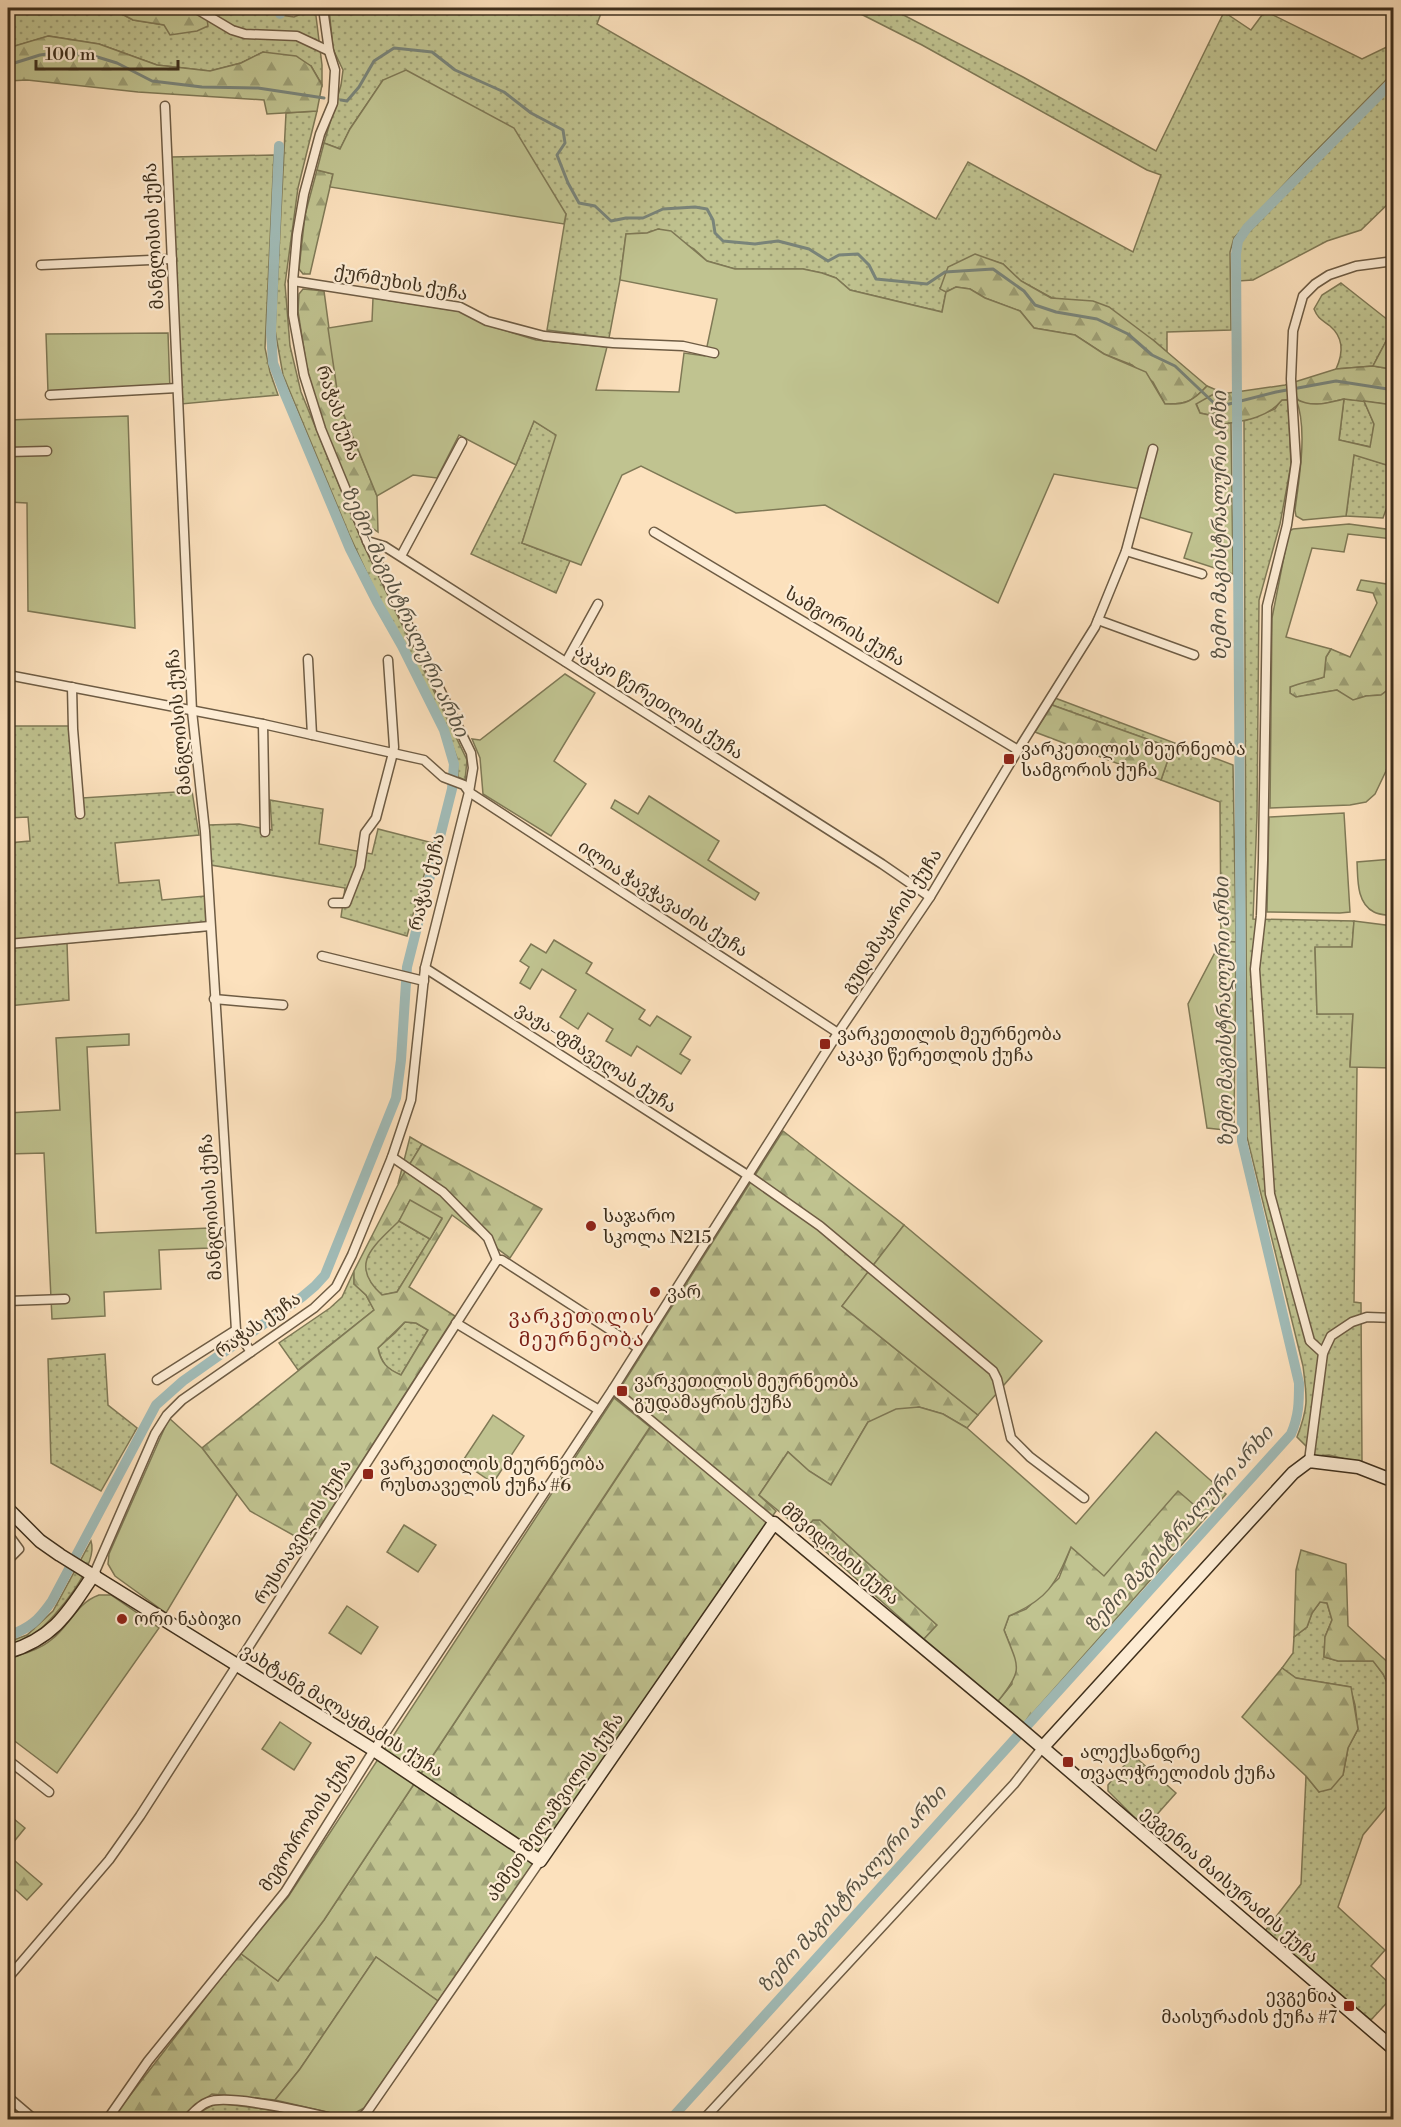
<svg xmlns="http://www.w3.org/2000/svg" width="1401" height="2127" viewBox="0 0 1401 2127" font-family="'Libre Bodoni','Noto Serif Georgian',serif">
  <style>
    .grass { fill: url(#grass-dots); stroke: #7f7956; stroke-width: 1.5 }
    .forest { fill: url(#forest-firs); stroke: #7f7956; stroke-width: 1.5; fill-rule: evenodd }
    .garden { fill: #c0c390; stroke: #7f7956; stroke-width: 1.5 }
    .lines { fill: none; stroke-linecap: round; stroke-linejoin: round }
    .stream { stroke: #79847a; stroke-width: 3 }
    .canal { stroke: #a1bcb8; stroke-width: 10 }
    .street-casing { stroke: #6e5c44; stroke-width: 11 }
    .secondary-casing { stroke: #3e2f1c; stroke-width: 15 }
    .street { stroke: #fdecd4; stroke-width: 8 }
    .secondary { stroke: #fdecd4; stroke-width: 12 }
    .poi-dot { fill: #8f2418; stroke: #fdecd4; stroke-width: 2 }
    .labels { text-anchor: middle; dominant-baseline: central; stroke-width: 4.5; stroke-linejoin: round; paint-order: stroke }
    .street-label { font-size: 18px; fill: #3e2f1c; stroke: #fdecd4 }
    .poi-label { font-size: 18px; fill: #3e2f1c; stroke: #fdecd4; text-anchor: start }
    .water-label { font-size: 20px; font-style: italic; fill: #575243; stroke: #fdecd4 }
    .neighbourhood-label { font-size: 20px; letter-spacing: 1.5px; fill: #7a1f14; stroke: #fdecd4 }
  </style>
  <defs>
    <pattern id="grass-dots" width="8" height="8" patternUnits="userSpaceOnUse" patternTransform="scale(1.5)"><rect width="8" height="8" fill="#c0c390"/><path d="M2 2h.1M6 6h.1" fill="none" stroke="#9d9f75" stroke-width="1.8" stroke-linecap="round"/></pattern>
    <pattern id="forest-firs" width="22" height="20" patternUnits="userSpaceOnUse" patternTransform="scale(1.5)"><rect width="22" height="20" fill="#c0c390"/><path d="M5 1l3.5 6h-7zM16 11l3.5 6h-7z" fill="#9d9f75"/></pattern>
  </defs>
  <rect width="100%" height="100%" fill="#fce1bd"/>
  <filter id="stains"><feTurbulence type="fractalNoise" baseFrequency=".00333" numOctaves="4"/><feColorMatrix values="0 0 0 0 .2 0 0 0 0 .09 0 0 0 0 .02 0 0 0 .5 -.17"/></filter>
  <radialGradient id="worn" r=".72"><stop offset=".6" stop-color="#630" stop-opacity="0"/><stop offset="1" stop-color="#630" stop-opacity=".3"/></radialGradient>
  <g class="grass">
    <path d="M8 8H111L133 20 165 25 206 13 207 8H274V14L294 17 315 8 322 65V85L311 66 263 52 241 63 210 71 157 65 99 44 49 36 8 48Z"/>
    <path d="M329 8H603L597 24 936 219 968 162 1133 252 1161 175 1147 170 922 45 849 8H890L1023 77 1156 151 1224 12 1251 30 1265 11 1362 59 1393 44V73L1304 163 1234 238 1230 252 1231 330 1167 332V352L1153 340 1070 301 1052 298 1021 281 1003 264 975 255 940 288 946 292 942 312 850 290 836 278 822 273 803 269H735L707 261 694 249 659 229 647 233 626 234 620 280 609 338 547 330 566 214 383 80 350 129 340 149 324 143 341 85 343 70 333 49Z"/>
    <path d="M1393 85 1392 200 1361 230 1327 241 1253 280 1238 281V250L1242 239Z"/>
    <path d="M317 111 298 188 285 284 290 346 301 392 364 546 467 760 465 780 458 777 457 758 444 722 378 597 349 534 283 375 275 330 286 113Z"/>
    <path d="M274 155 265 348 270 372 278 395 181 404 171 157Z"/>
    <path d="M1341 283 1393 324V328L1373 366 1336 369C1343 354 1344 338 1330 326 1322 320 1318 319 1314 309L1322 295Z"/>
    <path d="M1344 399 1364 401 1374 424 1371 447 1339 440Z"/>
    <path d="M1281 400H1288L1291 465 1280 524 1259 600 1257 815 1253 919 1354 921 1352 947 1315 948 1317 1014 1353 1013 1350 1066 1357 1067 1354 1302 1361 1303 1362 1463 1329 1455 1316 1456 1297 1437C1309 1406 1307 1398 1303 1366L1247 1137 1244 421 1275 409Z"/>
    <path d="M534 421 557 435 522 543 570 561 556 593 471 554 516 465Z"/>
    <path d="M1354 454 1393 467V490L1383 518 1346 516Z"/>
    <path d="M1055 698 1233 765 1236 942 1221 941 1220 802 1161 780 1172 748 1052 705Z"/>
    <path d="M8 726H75L82 798 192 791 199 835 115 843 119 883 159 880 162 900 205 896 206 931 67 943 69 1000 8 1006V843L30 841 28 817 8 818Z"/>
    <path d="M270 800 323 809 319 844 372 854 378 829 433 843 407 936 341 917 345 888 211 865 209 825 239 824 272 830Z"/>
    <path d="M410 1137 422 1144 398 1184Z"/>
    <path d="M399 1221 430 1239 397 1292 382 1295C374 1288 367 1282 365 1272 361 1254 386 1231 399 1221Z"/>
    <path d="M354 1271V1284L366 1295 374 1310 298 1370 279 1343 330 1308 342 1297Z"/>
    <path d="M405 1322 416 1323 428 1330 401 1375C387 1369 381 1363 378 1348L395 1333Z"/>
    <path d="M105 1354 108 1405 137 1428 101 1491 51 1463 48 1359Z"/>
    <path d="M91 1541C99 1565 56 1617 37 1632 28 1639 19 1642 8 1645V1642L27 1635 53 1611Z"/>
    <path d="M1320 1602 1327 1603 1332 1620 1325 1637 1324 1657 1338 1661H1374L1383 1674 1391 1690 1393 1691V1799L1363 1835 1338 1907 1385 1950 1371 1966 1393 1987V1996L1371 2020 1265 1931 1301 1884 1306 1776 1319 1792 1343 1775 1348 1748 1358 1729 1355 1705 1350 1687 1296 1678 1282 1668 1293 1653 1294 1637 1307 1627 1312 1613Z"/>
    <path d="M1133 1755 1176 1793 1145 1828 1108 1791V1785Z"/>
    <path d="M217 2103 265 2109 308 2119 192 2120 198 2113Z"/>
  </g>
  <g class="forest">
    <path d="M111 8H195L206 13 208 26 197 31 170 35 164 25 133 20Z"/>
    <path d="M48 36 99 44 157 65 210 71 241 63 263 52 296 56 311 66 322 85 317 111 267 114 264 100 138 92 27 80 8 81V48Z"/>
    <path d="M317 170 333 174 310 274H303L299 269 305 215Z"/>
    <path d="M975 254 1003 264 1021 281 1051 298 1093 301 1109 307 1153 340 1207 386C1193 401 1186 405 1165 404L1153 382 1132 365 1104 354 1075 335 1034 328 1020 311 985 298 970 289 956 287 946 292 940 289 948 267Z"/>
    <path d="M303 289 324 291 339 403 377 496 378 532 365 523 325 432 307 369 298 311 299 294Z"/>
    <path d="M1373 366 1391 369 1393 372V405L1344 399 1323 404H1305L1296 399 1282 400C1268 418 1244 421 1224 424L1209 415 1200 413 1196 403 1219 391 1228 393 1243 391 1285 385 1336 369Z"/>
    <path d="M1361 580 1393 585V686L1381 695 1366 696 1352 701 1337 690 1296 697 1290 693V687C1301 682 1312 681 1324 677L1326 657 1331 649 1350 657 1377 603 1373 593 1357 590Z"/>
    <path d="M1052 705 1172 748 1161 780 1035 732Z"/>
    <path d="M783 1131 904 1225 842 1306 978 1415 967 1428 943 1414 919 1407 868 1422 831 1485 809 1471 788 1452 759 1495 776 1511 438 2001 376 1957 300 2069 275 2100 212 2094 191 2109 180 2119 111 2120 240 1953 278 1981 324 1920 650 1428 614 1398Z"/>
    <path d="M422 1144 542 1209 510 1258 452 1215 409 1287 455 1316 309 1544 250 1511 202 1448 374 1310 366 1295 354 1284V1271L403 1175ZM410 1201 442 1219 397 1292 382 1295C348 1264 374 1246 398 1222 403 1216 406 1207 410 1201ZM405 1322 416 1323 428 1330 401 1375C387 1369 381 1363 378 1348Z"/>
    <path d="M1178 1490 1207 1516 1024 1723 998 1701 1012 1684 1010 1645 1004 1630 1009 1616 1026 1609 1059 1578 1071 1547 1104 1575Z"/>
    <path d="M813 1520H820L937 1625 924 1639 808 1536V1526Z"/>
    <path d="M1301 1550 1346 1564 1348 1626 1393 1667V1691H1391L1383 1674 1373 1661H1338L1324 1657 1325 1637 1332 1620 1327 1603 1320 1602 1312 1613 1307 1627 1294 1637 1296 1570Z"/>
    <path d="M1282 1668 1296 1678 1351 1687 1358 1729 1348 1748 1343 1775 1331 1789 1319 1792 1306 1776 1242 1717Z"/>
    <path d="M8 1855 42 1884 27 1900 8 1883Z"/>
  </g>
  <g class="garden">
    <path d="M406 70 514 128 566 214 564 224 330 187 333 174 317 170 324 143 340 149 350 129 383 80Z"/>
    <path d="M658 229 671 231 707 261 735 269H803L822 273 836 278 850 290 942 312 946 292 956 287 970 289 985 298 1020 311 1034 328 1075 335 1104 354 1146 372 1165 404C1186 405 1193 401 1207 386L1219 391 1196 404 1200 413 1209 415 1224 424 1231 423 1233 574 1184 558 1192 533 1139 517 1147 490 1054 474 998 603 825 505 736 513 641 466 622 475 581 565 522 543 556 435 534 421 516 465 459 435 437 478 413 475 377 496 339 403 328 328 372 321 373 298 464 312 487 325 536 340 607 347 596 390 679 392 684 353 705 356 717 299 620 280 626 234 647 233Z"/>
    <path d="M1393 328 1394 372H1393L1391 369 1373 366Z"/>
    <path d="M168 333 170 390 48 392 46 334Z"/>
    <path d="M1296 399C1312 408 1327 403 1344 399L1339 440 1370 447 1374 424 1364 401 1393 405V467L1354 455 1346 516 1303 520 1296 516 1295 510C1299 479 1308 429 1296 399Z"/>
    <path d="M128 416 135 628 28 611 27 503 8 502V420Z"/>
    <path d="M1349 524 1393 530V539L1348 534 1344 552 1312 548 1286 637 1331 649 1326 657 1324 677C1313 681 1302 682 1290 687V693L1296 697 1337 690 1353 700 1366 696 1381 695 1393 686 1392 751 1386 771 1375 794 1366 802 1350 805 1270 808 1272 618 1289 531 1293 529Z"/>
    <path d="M565 674 595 693 554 761 586 784 551 836 483 794 480 758 472 739 480 740Z"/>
    <path d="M649 796 719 841 708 860 759 893 755 900 611 808 615 800 638 814Z"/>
    <path d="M1344 813 1350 912 1340 913 1267 912 1269 817Z"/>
    <path d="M1393 859H1394L1393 916C1387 915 1379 915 1374 912 1356 903 1358 878 1357 862Z"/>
    <path d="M1354 921 1393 926V1068L1350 1067 1353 1014H1317L1315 947H1352Z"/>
    <path d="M554 940 592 963 586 973 645 1010 639 1019 650 1026 657 1016 691 1037 680 1054 690 1060 681 1074 637 1046 631 1056 606 1041 613 1029 588 1013 578 1029 560 1017 576 990 542 969 530 989 520 983 529 967 520 961 531 944 546 953Z"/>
    <path d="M1221 941 1236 942 1234 1131 1207 1128 1188 1004Z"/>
    <path d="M129 1034V1045L87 1047 96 1233 209 1228 210 1248 159 1250 161 1289 104 1292 105 1316 52 1319 44 1153 8 1154V1113L60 1110 56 1038Z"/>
    <path d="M410 1200 442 1218 430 1239 399 1221Z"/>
    <path d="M904 1225 1042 1341 978 1415 842 1306Z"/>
    <path d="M614 1398 650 1427 324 1920 278 1981 240 1953 288 1897Z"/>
    <path d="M919 1407 943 1414 967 1428 1076 1524 1156 1432 1226 1494 1207 1516 1178 1491 1104 1576 1071 1547C1055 1585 1048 1599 1009 1616L1004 1630C1018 1667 1025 1668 998 1701L924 1639 937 1625 820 1520H813L808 1526V1535L759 1495 788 1452 809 1471 831 1485 868 1422 896 1409Z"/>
    <path d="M493 1415 524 1436 493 1483 462 1462Z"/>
    <path d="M169 1418 202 1448 237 1494 166 1613 115 1576 108 1564 109 1554Z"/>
    <path d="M404 1525 436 1545 418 1572 387 1552Z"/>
    <path d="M99 1595H111L159 1628 57 1773 8 1736V1659C22 1654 39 1650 51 1640 69 1627 76 1603 99 1595Z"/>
    <path d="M347 1606 378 1627 361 1654 329 1633Z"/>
    <path d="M280 1722 311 1743 294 1770 262 1749Z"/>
    <path d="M8 1814 25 1828 8 1849Z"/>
    <path d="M376 1957 438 2001 364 2108 348 2117 275 2100 300 2069Z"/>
  </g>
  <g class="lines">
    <g class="stream">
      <path d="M8 65 40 55 63 52 94 56 117 63 152 81 202 87 258 88 324 98"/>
      <path d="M341 100 347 101 359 87 374 61 394 48 432 52 455 70 504 92 531 113 563 130 565 143 557 155 568 183 579 203 595 206 611 221 626 218H643L663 209 695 207 707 209 713 220 715 233 723 241 755 244 778 241 809 249 828 261 839 255 858 254 869 265 876 279 927 284 945 272 993 269 1024 291 1035 305 1056 312 1097 319 1128 334 1152 355 1175 366 1215 404 1225 405 1276 392 1336 381 1394 390"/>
    </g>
    <g class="canal">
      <path d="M280 8V14"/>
      <path d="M8 1636C30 1628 38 1621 52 1601L156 1405 183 1381 302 1297 315 1286 325 1275 396 1098 401 1060 407 967 452 789 454 764 444 730 402 646 377 602 350 549 284 392 273 363 271 332 279 146"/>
      <path d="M670 2120 1291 1434C1299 1416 1299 1402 1299 1383L1242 1141 1236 254 1238 241 1247 228 1394 80"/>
    </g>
    <defs>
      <g id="street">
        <path d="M195 8 232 30 245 34 297 36 329 51"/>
        <path d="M165 106 192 711 205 831 236 1330 251 1352"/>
        <path d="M41 265 172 259"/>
        <path d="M293 281 460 307 487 321 544 336 613 343 683 346 714 353"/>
        <path d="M50 395 177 388"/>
        <path d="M8 452 47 451"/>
        <path d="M654 532 1018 750"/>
        <path d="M367 541 384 546 882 864 930 897"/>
        <path d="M1126 551 1202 574"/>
        <path d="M401 556 462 442"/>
        <path d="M1098 620 1194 655"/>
        <path d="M308 659 312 735"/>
        <path d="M566 662 598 604"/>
        <path d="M8 675 263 724 424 760 443 777 464 785 469 792 838 1033"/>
        <path d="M72 687 73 729 80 814"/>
        <path d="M263 724 265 832"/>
        <path d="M333 903H346L360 867 365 833 376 818 393 753 394 747 388 660"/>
        <path d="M8 944 210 926"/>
        <path d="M322 956 424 981"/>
        <path d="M425 968 749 1176 820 1226 993 1371 997 1379 1011 1438 1030 1457 1084 1498"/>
        <path d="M214 999 283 1005"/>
        <path d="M392 1157 443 1192 488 1238 497 1260"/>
        <path d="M497 1260H502L638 1348"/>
        <path d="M8 1301 65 1299"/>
        <path d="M456 1323 599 1410"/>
        <path d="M1323 1353 1310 1341 1270 1194 1255 969 1261 916 1263 860 1267 606 1287 525 1296 462 1291 379 1293 331 1303 296 1315 284 1329 275 1356 266 1394 261"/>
        <path d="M157 1380 236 1330"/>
        <path d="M613 1389 774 1523"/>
        <path d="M1309 1461 1323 1353 1331 1336 1352 1322 1367 1317 1394 1318"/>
        <path d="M8 1534 19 1549 8 1560"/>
        <path d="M94 1574 155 1434 167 1415 182 1400 314 1308 336 1287 352 1255 392 1157 411 1100 425 968 469 792 473 768 471 753 367 541 321 429 304 375 293 315V281L297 235 304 194 320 134 333 103 335 70 329 51 323 8"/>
        <path d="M8 1760 49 1792"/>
        <path d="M8 1978 109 1860 140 1816 497 1260"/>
        <path d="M8 2097 35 2120"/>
        <path d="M107 2120 148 2061 285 1892 374 1750 613 1389 838 1033 930 897 1018 750 1095 627 1126 551 1153 449"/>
        <path d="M186 2120C193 2113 199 2105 208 2102 229 2093 314 2114 341 2120"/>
        <path d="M359 2120 367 2112 540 1861"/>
        <path d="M703 2120 1014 1784 1042 1748"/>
      </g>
      <g id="secondary">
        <path d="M8 1509 40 1541 60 1555 374 1750 540 1861 774 1523 1015 1724 1394 2049"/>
        <path d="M8 1652C54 1638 68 1613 94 1574"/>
        <path d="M1042 1748 1293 1473 1309 1461 1358 1467 1394 1481"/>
      </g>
    </defs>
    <use href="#street" class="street-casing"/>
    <use href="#secondary" class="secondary-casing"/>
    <use href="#street" class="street"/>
    <use href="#secondary" class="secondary"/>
  </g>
  <g class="poi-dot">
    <rect x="1003" y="753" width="12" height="12" rx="3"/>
    <rect x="819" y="1038" width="12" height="12" rx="3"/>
    <circle cx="591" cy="1226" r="6"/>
    <circle cx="655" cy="1292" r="6"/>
    <rect x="616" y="1385" width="12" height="12" rx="3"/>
    <rect x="362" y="1468" width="12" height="12" rx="3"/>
    <circle cx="122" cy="1619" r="6"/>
    <rect x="1062" y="1756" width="12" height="12" rx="3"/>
    <rect x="1343" y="2000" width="12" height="12" rx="3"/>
  </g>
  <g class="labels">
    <g class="street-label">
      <text transform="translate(154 236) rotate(-93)">მანგლისის ქუჩა</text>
      <text transform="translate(401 283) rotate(10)">ქურმუხის ქუჩა</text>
      <text transform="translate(338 413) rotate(71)">რაჭას ქუჩა</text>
      <text transform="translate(845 627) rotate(31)">სამგორის ქუჩა</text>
      <text transform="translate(659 702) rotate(33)">აკაკი წერეთლის ქუჩა</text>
      <text transform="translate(179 722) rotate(-95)">მანგლისის ქუჩა</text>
      <text transform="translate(427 882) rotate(-76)">რაჭას ქუჩა</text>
      <text transform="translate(663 899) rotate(33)">ილია ჭავჭავაძის ქუჩა</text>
      <text transform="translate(892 921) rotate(-57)">გუდამაყარის ქუჩა</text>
      <text transform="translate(596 1058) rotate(33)">ვაჟა-ფშაველას ქუჩა</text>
      <text transform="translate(211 1207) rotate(-94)">მანგლისის ქუჩა</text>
      <text transform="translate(258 1325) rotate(-35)">რაჭას ქუჩა</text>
      <text transform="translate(303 1532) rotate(-58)">რუსთაველის ქუჩა</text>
      <text transform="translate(840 1554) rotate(40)">მშვიდობის ქუჩა</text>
      <text transform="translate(342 1711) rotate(32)">ვახტანგ მალაყმაძის ქუჩა</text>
      <text transform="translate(555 1807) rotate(-55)">ახმეთ მელაშვილის ქუჩა</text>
      <text transform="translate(308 1822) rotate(-57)">მეგობრობის ქუჩა</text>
      <text transform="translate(1230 1885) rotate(41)">ევგენია მაისურაძის ქუჩა</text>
    </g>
    <g class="poi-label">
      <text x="1021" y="749">ვარკეთილის მეურნეობა<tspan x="1021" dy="21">სამგორის ქუჩა</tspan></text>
      <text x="837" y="1034">ვარკეთილის მეურნეობა<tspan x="837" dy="21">აკაკი წერეთლის ქუჩა</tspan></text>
      <text x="603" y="1216">საჯარო<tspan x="603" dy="21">სკოლა N215</tspan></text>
      <text x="667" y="1292">ვარ</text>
      <text x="634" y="1381">ვარკეთილის მეურნეობა<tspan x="634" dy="21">გუდამაყრის ქუჩა</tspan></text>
      <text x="380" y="1464">ვარკეთილის მეურნეობა<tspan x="380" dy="21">რუსთაველის ქუჩა #6</tspan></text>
      <text x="134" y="1619">ორი ნაბიჯი</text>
      <text x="1080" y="1752">ალექსანდრე<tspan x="1080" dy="21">თვალჭრელიძის ქუჩა</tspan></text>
      <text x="1337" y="1996" text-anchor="end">ევგენია<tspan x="1337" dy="21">მაისურაძის ქუჩა #7</tspan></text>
    </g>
    <g class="water-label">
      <text transform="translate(1220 526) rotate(-90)">ზემო მაგისტრალური არხი</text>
      <text transform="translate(404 612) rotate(65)">ზემო-მაგისტრალური არხი</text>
      <text transform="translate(1225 1012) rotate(-91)">ზემო მაგისტრალური არხი</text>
      <text transform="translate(1180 1530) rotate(-48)">ზემო მაგისტრალური არხი</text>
      <text transform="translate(853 1890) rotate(-48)">ზემო მაგისტრალური არხი</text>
    </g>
    <g class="neighbourhood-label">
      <text x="582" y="1317">ვარკეთილის<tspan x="582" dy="23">მეურნეობა</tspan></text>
    </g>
  </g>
  <rect width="1401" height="2127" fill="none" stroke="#fce1bd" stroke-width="30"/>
  <rect x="9" y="9" width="1383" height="2109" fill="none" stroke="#3e2f1c" stroke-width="3"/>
  <rect x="15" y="15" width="1371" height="2097" fill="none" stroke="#3e2f1c" stroke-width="1.5"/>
  <path d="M36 60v9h142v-9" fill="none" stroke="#3e2f1c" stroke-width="3"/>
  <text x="45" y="60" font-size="18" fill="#3e2f1c" stroke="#fdecd4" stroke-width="4.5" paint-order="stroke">100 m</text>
  <rect width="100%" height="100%" filter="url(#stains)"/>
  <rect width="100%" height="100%" fill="url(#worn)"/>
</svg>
